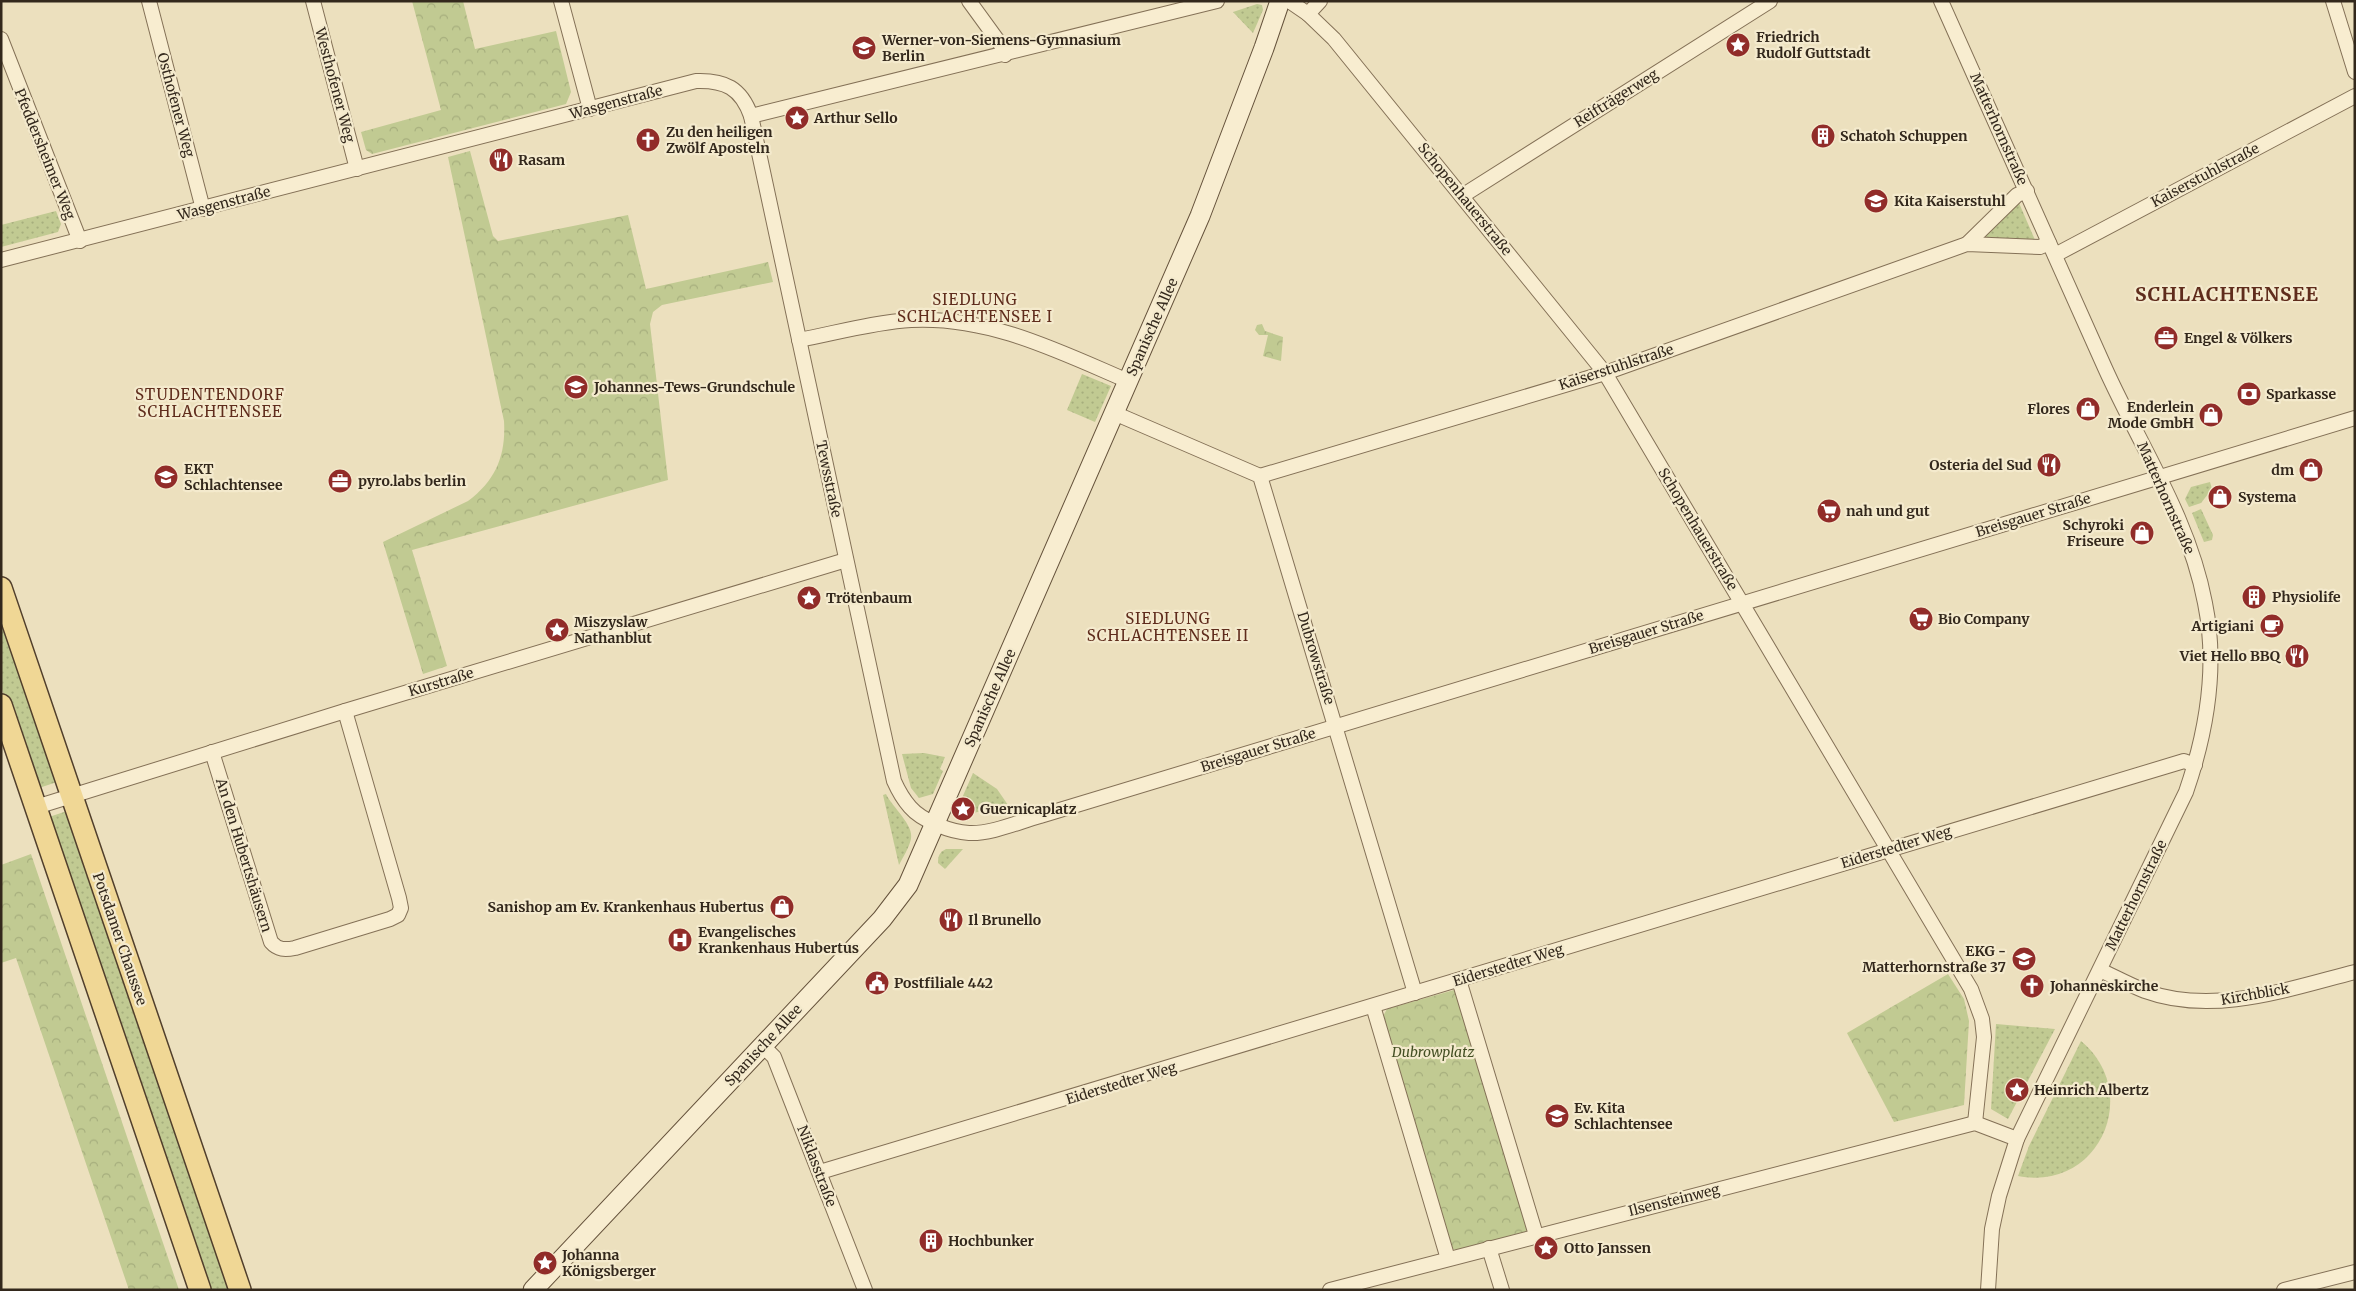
<svg xmlns="http://www.w3.org/2000/svg" width="2356" height="1291" viewBox="0 0 2356 1291" font-family="Merriweather,serif">
  <style>
    .grass { fill: url(#grass-dots) }
    .park { fill: url(#park-crowns) }
    .lines { fill: none; stroke-linecap: round; stroke-linejoin: round }
    .minor-casing { stroke: #847157; stroke-width: 16 }
    .secondary-casing { stroke: #65523b; stroke-width: 21 }
    .primary-casing { stroke: #513f2c; stroke-width: 24 }
    .minor { stroke: #f8edd0; stroke-width: 14 }
    .secondary { stroke: #f8edd0; stroke-width: 19 }
    .primary { stroke: #f0d795; stroke-width: 21 }
    .labels { text-anchor: middle; dominant-baseline: central; stroke-width: 4.5; stroke-linejoin: round; paint-order: stroke }
    .poi-label { font-size: 14px; font-weight: bold; fill: #33281c; stroke: #f4eacd; text-anchor: start }
    .street-label { font-size: 14px; fill: #33281c; stroke: #f4eacd }
    .park-label { font-size: 14px; font-style: italic; fill: #434f23; stroke: #f4eacd }
    .neighbourhood-label { font-size: 15px; letter-spacing: 1px; fill: #5f2c1c; stroke: #f4eacd }
    .district-label { font-size: 19px; font-weight: bold; letter-spacing: 1px; fill: #5f2c1c; stroke: #f4eacd }
  </style>
  <defs>
    <pattern id="grass-dots" width="8" height="8" patternUnits="userSpaceOnUse" patternTransform="scale(1.25)"><rect width="8" height="8" fill="#c1ca92"/><path d="M2 2h.1M6 6h.1" fill="none" stroke="#a6ae7d" stroke-width="1.8" stroke-linecap="round"/></pattern>
    <pattern id="park-crowns" width="20" height="18" patternUnits="userSpaceOnUse" patternTransform="scale(1.25)"><rect width="20" height="18" fill="#c1ca92"/><path d="M2 6a3 3 0 1 1 6 0M12 15a3 3 0 1 1 6 0" fill="none" stroke="#a6ae7d"/></pattern>
  </defs>
  <rect width="100%" height="100%" fill="#ece0be"/>
  <g class="grass">
    <path d="M1257 4 1262 5 1263 10 1253 33 1233 12Z"/>
    <path d="M2019 203 2035 240 1983 238 2017 204Z"/>
    <path d="M56 211 61 224 58 232 1 247V225Z"/>
    <path d="M1082 374 1111 386 1095 422 1067 410Z"/>
    <path d="M2210 482 2212 489 2201 503 2189 507 2185 499 2191 487Z"/>
    <path d="M2201 509 2213 535 2212 540 2204 542 2192 513Z"/>
    <path d="M1 607 60 781 36 789 1 686Z"/>
    <path d="M924 753 945 757 940 769 943 771 933 794 919 798 911 788 902 754Z"/>
    <path d="M973 773 997 789 1008 805 969 814 962 798Z"/>
    <path d="M886 794C893 808 914 825 911 839 909 848 903 857 899 865L883 795Z"/>
    <path d="M70 810 234 1290H206L46 818Z"/>
    <path d="M946 849H963L945 869 938 863C938 855 940 852 946 849Z"/>
    <path d="M1996 1024 2055 1029 2008 1119 1991 1109Z"/>
    <path d="M2081 1041C2143 1093 2099 1192 2018 1176L2029 1146Z"/>
  </g>
  <g class="park">
    <path d="M412 1H463L475 49 556 31 571 92 566 104 372 154 366 150 361 132 441 110Z"/>
    <path d="M470 151 493 236 498 241 628 215 646 289 768 262 773 282 662 305 653 312 650 324 668 480 412 550 447 666 423 674 383 542 468 501C496 480 506 455 504 421L448 157Z"/>
    <path d="M1262 324 1265 331 1283 337 1281 361 1263 356 1268 335H1259L1255 330 1257 325Z"/>
    <path d="M31 854 179 1290H129L16 958 1 963V865Z"/>
    <path d="M1948 974 1964 999 1969 1021 1964 1105 1894 1122 1847 1033Z"/>
    <path d="M1454 990 1456 992 1528 1229 1525 1232 1457 1250 1450 1248 1382 1018 1387 1009Z"/>
  </g>
  <g class="lines">
    <defs>
      <g id="minor">
        <path d="M149 1 203 209"/>
        <path d="M313 1 357 169"/>
        <path d="M561 1 590 109"/>
        <path d="M969 1 1001 45 1005 55"/>
        <path d="M1289 1 1308 14 1334 39 1605 373 1971 989 1982 1019 1984 1037 1975 1123"/>
        <path d="M1941 1C1996 123 2050 246 2105 368 2140 446 2189 518 2205 603 2218 667 2207 731 2186 792L2017 1139 1999 1196 1992 1229 1988 1290"/>
        <path d="M2333 1 2355 72"/>
        <path d="M1308 14 1320 1"/>
        <path d="M1 39 80 241"/>
        <path d="M751 116 1217 1"/>
        <path d="M1462 196 1770 1"/>
        <path d="M1967 244 2017 195 2027 191"/>
        <path d="M2055 255 2355 96"/>
        <path d="M1 260 696 81C725 80 741 88 751 116L894 781C898 790 903 799 910 807 922 821 951 832 969 833 992 834 1018 822 1040 816L2355 418"/>
        <path d="M799 340C836 333 874 322 911 320 989 316 1058 351 1128 381"/>
        <path d="M1114 413 1260 476 1415 993"/>
        <path d="M1260 476 1605 373 1967 244 2040 247 2049 243"/>
        <path d="M212 752 271 942C278 950 285 950 295 948L390 919 398 915 401 908 399 898 345 711"/>
        <path d="M36 807 345 711 846 560"/>
        <path d="M2100 970C2115 977 2130 985 2145 991 2213 1016 2288 989 2355 972"/>
        <path d="M1459 980 1536 1235"/>
        <path d="M1373 1006 1448 1259"/>
        <path d="M763 1046 774 1057 865 1290"/>
        <path d="M820 1172 2184 761 2195 765"/>
        <path d="M1489 1248 1502 1290"/>
        <path d="M1330 1290 1975 1123 2017 1139"/>
        <path d="M2284 1290 2355 1272"/>
      </g>
      <path id="secondary" d="M533 1290 882 919 908 885 1200 216 1264 48 1280 1"/>
      <g id="primary">
        <path d="M1 588 240 1290"/>
        <path d="M1 705 200 1290"/>
      </g>
    </defs>
    <use href="#minor" class="minor-casing"/>
    <use href="#secondary" class="secondary-casing"/>
    <use href="#primary" class="primary-casing"/>
    <use href="#minor" class="minor"/>
    <use href="#secondary" class="secondary"/>
    <use href="#primary" class="primary"/>
  </g>
  <defs>
    <symbol id="sight-disc" viewBox="-11 -11 22 22"><circle r="9.5" fill="#912c29" stroke="#f4eacd"/><path d="M0-6L1.8-2.2L6-1.7L2.9 1.2L3.7 5.4L0 3.3L-3.7 5.4L-2.9 1.2L-6-1.7L-1.8-2.2Z" fill="#fff"/></symbol>
    <symbol id="school-disc" viewBox="-11 -11 22 22"><circle r="9.5" fill="#912c29" stroke="#f4eacd"/><path d="M0-5L7-2L0 1L-7-2ZM-4 1L0 2.5L4 1V4Q0 6-4 4Z" fill="#fff"/></symbol>
    <symbol id="building-disc" viewBox="-11 -11 22 22"><circle r="9.5" fill="#912c29" stroke="#f4eacd"/><path d="M-4-6H4V6H1V3H-1V6H-4ZM-2.5-4.3h1.7v1.8h-1.7ZM.8-4.3h1.7v1.8H.8ZM-2.5-1h1.7V.8h-1.7ZM.8-1h1.7V.8H.8Z" fill="#fff"/></symbol>
    <symbol id="church-disc" viewBox="-11 -11 22 22"><circle r="9.5" fill="#912c29" stroke="#f4eacd"/><path d="M-1.2-6h2.4v3.5h3.3v2.4h-3.3V6h-2.4V-.1h-3.3v-2.4h3.3Z" fill="#fff"/></symbol>
    <symbol id="restaurant-disc" viewBox="-11 -11 22 22"><circle r="9.5" fill="#912c29" stroke="#f4eacd"/><path d="M-5-6h1v4h1v-4h1v4h1v-4h1v5L-1.5 .5V6h-2V.5L-5-1ZM5-6V6H3V1.5H1.5Q1.5-4 5-6Z" fill="#fff"/></symbol>
    <symbol id="office-disc" viewBox="-11 -11 22 22"><circle r="9.5" fill="#912c29" stroke="#f4eacd"/><path d="M-6-3h4V-5.5h4V-3h4V5H-6ZM-1-4.5V-3h2v-1.5ZM-6 0V1H6V0Z" fill="#fff"/></symbol>
    <symbol id="bank-disc" viewBox="-11 -11 22 22"><circle r="9.5" fill="#912c29" stroke="#f4eacd"/><path d="M-6-4H6V4H-6ZM0-2.3a2.3 2.3 0 1 0 0 4.6a2.3 2.3 0 1 0 0-4.6Z" fill="#fff"/></symbol>
    <symbol id="shop-disc" viewBox="-11 -11 22 22"><circle r="9.5" fill="#912c29" stroke="#f4eacd"/><path d="M-5-2.5h2.3a2.7 3.5 0 0 1 5.4 0H5L5.5 6h-11ZM-1.5-2.5h3a1.5 2.3 0 0 0-3 0Z" fill="#fff"/></symbol>
    <symbol id="supermarket-disc" viewBox="-11 -11 22 22"><circle r="9.5" fill="#912c29" stroke="#f4eacd"/><path d="M-6-5.5h2.5l.6 2H6L4.5 2H-2.5L-4.4-4H-6ZM-1.5 3.2a1.3 1.3 0 1 0 .1 0ZM3 3.2a1.3 1.3 0 1 0 .1 0Z" fill="#fff"/></symbol>
    <symbol id="cafe-disc" viewBox="-11 -11 22 22"><circle r="9.5" fill="#912c29" stroke="#f4eacd"/><path d="M-5.5-4.5H6V0H3Q3 3.5 0 3.5H-2.5Q-5.5 3.5-5.5 0ZM3-3.2v2h1.7v-2ZM-6 4.5H4V6H-6Z" fill="#fff"/></symbol>
    <symbol id="hospital-disc" viewBox="-11 -11 22 22"><circle r="9.5" fill="#912c29" stroke="#f4eacd"/><path d="M-5-5h3v3.5h4V-5h3V5h-3V1.5h-4V5h-3Z" fill="#fff"/></symbol>
    <symbol id="civic-disc" viewBox="-11 -11 22 22"><circle r="9.5" fill="#912c29" stroke="#f4eacd"/><path d="M-.6-6.5H3V-4.5H.6V-3L4-1V1h2V6H-6V1h2V-1L-.6-3ZM-1.2 2.5V6h2.4V2.5Z" fill="#fff"/></symbol>
  </defs>
  <g fill-rule="evenodd">
    <use href="#sight-disc" x="1724" y="31" width="28" height="28"/>
    <use href="#school-disc" x="850" y="34" width="28" height="28"/>
    <use href="#sight-disc" x="783" y="104" width="28" height="28"/>
    <use href="#building-disc" x="1809" y="122" width="28" height="28"/>
    <use href="#church-disc" x="634" y="126" width="28" height="28"/>
    <use href="#restaurant-disc" x="487" y="146" width="28" height="28"/>
    <use href="#school-disc" x="1862" y="187" width="28" height="28"/>
    <use href="#office-disc" x="2152" y="324" width="28" height="28"/>
    <use href="#school-disc" x="562" y="373" width="28" height="28"/>
    <use href="#bank-disc" x="2235" y="380" width="28" height="28"/>
    <use href="#shop-disc" x="2074" y="395" width="28" height="28"/>
    <use href="#shop-disc" x="2197" y="401" width="28" height="28"/>
    <use href="#restaurant-disc" x="2035" y="451" width="28" height="28"/>
    <use href="#shop-disc" x="2297" y="456" width="28" height="28"/>
    <use href="#school-disc" x="152" y="463" width="28" height="28"/>
    <use href="#office-disc" x="326" y="467" width="28" height="28"/>
    <use href="#shop-disc" x="2206" y="483" width="28" height="28"/>
    <use href="#supermarket-disc" x="1815" y="497" width="28" height="28"/>
    <use href="#shop-disc" x="2128" y="519" width="28" height="28"/>
    <use href="#building-disc" x="2240" y="583" width="28" height="28"/>
    <use href="#sight-disc" x="795" y="584" width="28" height="28"/>
    <use href="#supermarket-disc" x="1907" y="605" width="28" height="28"/>
    <use href="#cafe-disc" x="2258" y="612" width="28" height="28"/>
    <use href="#sight-disc" x="543" y="616" width="28" height="28"/>
    <use href="#restaurant-disc" x="2283" y="642" width="28" height="28"/>
    <use href="#sight-disc" x="949" y="795" width="28" height="28"/>
    <use href="#shop-disc" x="768" y="893" width="28" height="28"/>
    <use href="#restaurant-disc" x="937" y="906" width="28" height="28"/>
    <use href="#hospital-disc" x="666" y="926" width="28" height="28"/>
    <use href="#school-disc" x="2010" y="945" width="28" height="28"/>
    <use href="#civic-disc" x="863" y="969" width="28" height="28"/>
    <use href="#church-disc" x="2018" y="972" width="28" height="28"/>
    <use href="#sight-disc" x="2003" y="1076" width="28" height="28"/>
    <use href="#school-disc" x="1543" y="1102" width="28" height="28"/>
    <use href="#building-disc" x="917" y="1227" width="28" height="28"/>
    <use href="#sight-disc" x="1532" y="1234" width="28" height="28"/>
    <use href="#sight-disc" x="531" y="1249" width="28" height="28"/>
  </g>
  <g class="labels">
    <g class="poi-label">
      <text x="1756" y="37">Friedrich<tspan x="1756" dy="16">Rudolf Guttstadt</tspan></text>
      <text x="882" y="40">Werner-von-Siemens-Gymnasium<tspan x="882" dy="16">Berlin</tspan></text>
      <text x="814" y="118">Arthur Sello</text>
      <text x="666" y="132">Zu den heiligen<tspan x="666" dy="16">Zwölf Aposteln</tspan></text>
      <text x="1840" y="136">Schatoh Schuppen</text>
      <text x="518" y="160">Rasam</text>
      <text x="1894" y="201">Kita Kaiserstuhl</text>
      <text x="2184" y="338">Engel &amp; Völkers</text>
      <text x="594" y="387">Johannes-Tews-Grundschule</text>
      <text x="2266" y="394">Sparkasse</text>
      <text x="2194" y="407" text-anchor="end">Enderlein<tspan x="2194" dy="16">Mode GmbH</tspan></text>
      <text x="2070" y="409" text-anchor="end">Flores</text>
      <text x="2032" y="465" text-anchor="end">Osteria del Sud</text>
      <text x="184" y="469">EKT<tspan x="184" dy="16">Schlachtensee</tspan></text>
      <text x="2294" y="470" text-anchor="end">dm</text>
      <text x="358" y="481">pyro.labs berlin</text>
      <text x="2238" y="497">Systema</text>
      <text x="1846" y="511">nah und gut</text>
      <text x="2124" y="525" text-anchor="end">Schyroki<tspan x="2124" dy="16">Friseure</tspan></text>
      <text x="2272" y="597">Physiolife</text>
      <text x="826" y="598">Trötenbaum</text>
      <text x="1938" y="619">Bio Company</text>
      <text x="574" y="622">Miszyslaw<tspan x="574" dy="16">Nathanblut</tspan></text>
      <text x="2254" y="626" text-anchor="end">Artigiani</text>
      <text x="2280" y="656" text-anchor="end">Viet Hello BBQ</text>
      <text x="980" y="809">Guernicaplatz</text>
      <text x="764" y="907" text-anchor="end">Sanishop am Ev. Krankenhaus Hubertus</text>
      <text x="968" y="920">Il Brunello</text>
      <text x="698" y="932">Evangelisches<tspan x="698" dy="16">Krankenhaus Hubertus</tspan></text>
      <text x="2006" y="951" text-anchor="end">EKG -<tspan x="2006" dy="16">Matterhornstraße 37</tspan></text>
      <text x="894" y="983">Postfiliale 442</text>
      <text x="2050" y="986">Johanneskirche</text>
      <text x="2034" y="1090">Heinrich Albertz</text>
      <text x="1574" y="1108">Ev. Kita<tspan x="1574" dy="16">Schlachtensee</tspan></text>
      <text x="948" y="1241">Hochbunker</text>
      <text x="1564" y="1248">Otto Janssen</text>
      <text x="562" y="1255">Johanna<tspan x="562" dy="16">Königsberger</tspan></text>
    </g>
    <g class="street-label">
      <text transform="translate(335 85) rotate(75)">Westhofener Weg</text>
      <text transform="translate(1616 98) rotate(-32)">Reifträgerweg</text>
      <text transform="translate(616 102) rotate(-15)">Wasgenstraße</text>
      <text transform="translate(176 105) rotate(75)">Osthofener Weg</text>
      <text transform="translate(1999 129) rotate(66)">Matterhornstraße</text>
      <text transform="translate(45 154) rotate(68)">Pfeddersheimer Weg</text>
      <text transform="translate(2205 175) rotate(-28)">Kaiserstuhlstraße</text>
      <text transform="translate(1465 199) rotate(51)">Schopenhauerstraße</text>
      <text transform="translate(224 203) rotate(-15)">Wasgenstraße</text>
      <text transform="translate(1152 327) rotate(-66)">Spanische Allee</text>
      <text transform="translate(1616 367) rotate(-18)">Kaiserstuhlstraße</text>
      <text transform="translate(829 479) rotate(78)">Tewsstraße</text>
      <text transform="translate(2166 498) rotate(66)">Matterhornstraße</text>
      <text transform="translate(2033 515) rotate(-17)">Breisgauer Straße</text>
      <text transform="translate(1698 529) rotate(59)">Schopenhauerstraße</text>
      <text transform="translate(1646 632) rotate(-17)">Breisgauer Straße</text>
      <text transform="translate(1316 658) rotate(73)">Dubrowstraße</text>
      <text transform="translate(441 682) rotate(-17)">Kurstraße</text>
      <text transform="translate(990 698) rotate(-66)">Spanische Allee</text>
      <text transform="translate(1258 750) rotate(-17)">Breisgauer Straße</text>
      <text transform="translate(1896 847) rotate(-17)">Eiderstedter Weg</text>
      <text transform="translate(244 855) rotate(73)">An den Hubertshäusern</text>
      <text transform="translate(2136 895) rotate(-64)">Matterhornstraße</text>
      <text transform="translate(120 939) rotate(71)">Potsdamer Chaussee</text>
      <text transform="translate(1508 965) rotate(-17)">Eiderstedter Weg</text>
      <text transform="translate(2255 994) rotate(-10)">Kirchblick</text>
      <text transform="translate(763 1045) rotate(-47)">Spanische Allee</text>
      <text transform="translate(1121 1083) rotate(-17)">Eiderstedter Weg</text>
      <text transform="translate(817 1166) rotate(69)">Niklasstraße</text>
      <text transform="translate(1674 1200) rotate(-14)">Ilsensteinweg</text>
    </g>
    <g class="park-label">
      <text x="1433" y="1052">Dubrowplatz</text>
    </g>
    <g class="neighbourhood-label">
      <text x="975" y="299">SIEDLUNG<tspan x="975" dy="17">SCHLACHTENSEE I</tspan></text>
      <text x="210" y="394">STUDENTENDORF<tspan x="210" dy="17">SCHLACHTENSEE</tspan></text>
      <text x="1168" y="618">SIEDLUNG<tspan x="1168" dy="17">SCHLACHTENSEE II</tspan></text>
    </g>
    <g class="district-label">
      <text x="2227" y="294">SCHLACHTENSEE</text>
    </g>
  </g>
  <rect width="2356" height="1291" fill="none" stroke="#33281c" stroke-width="5"/>
</svg>
